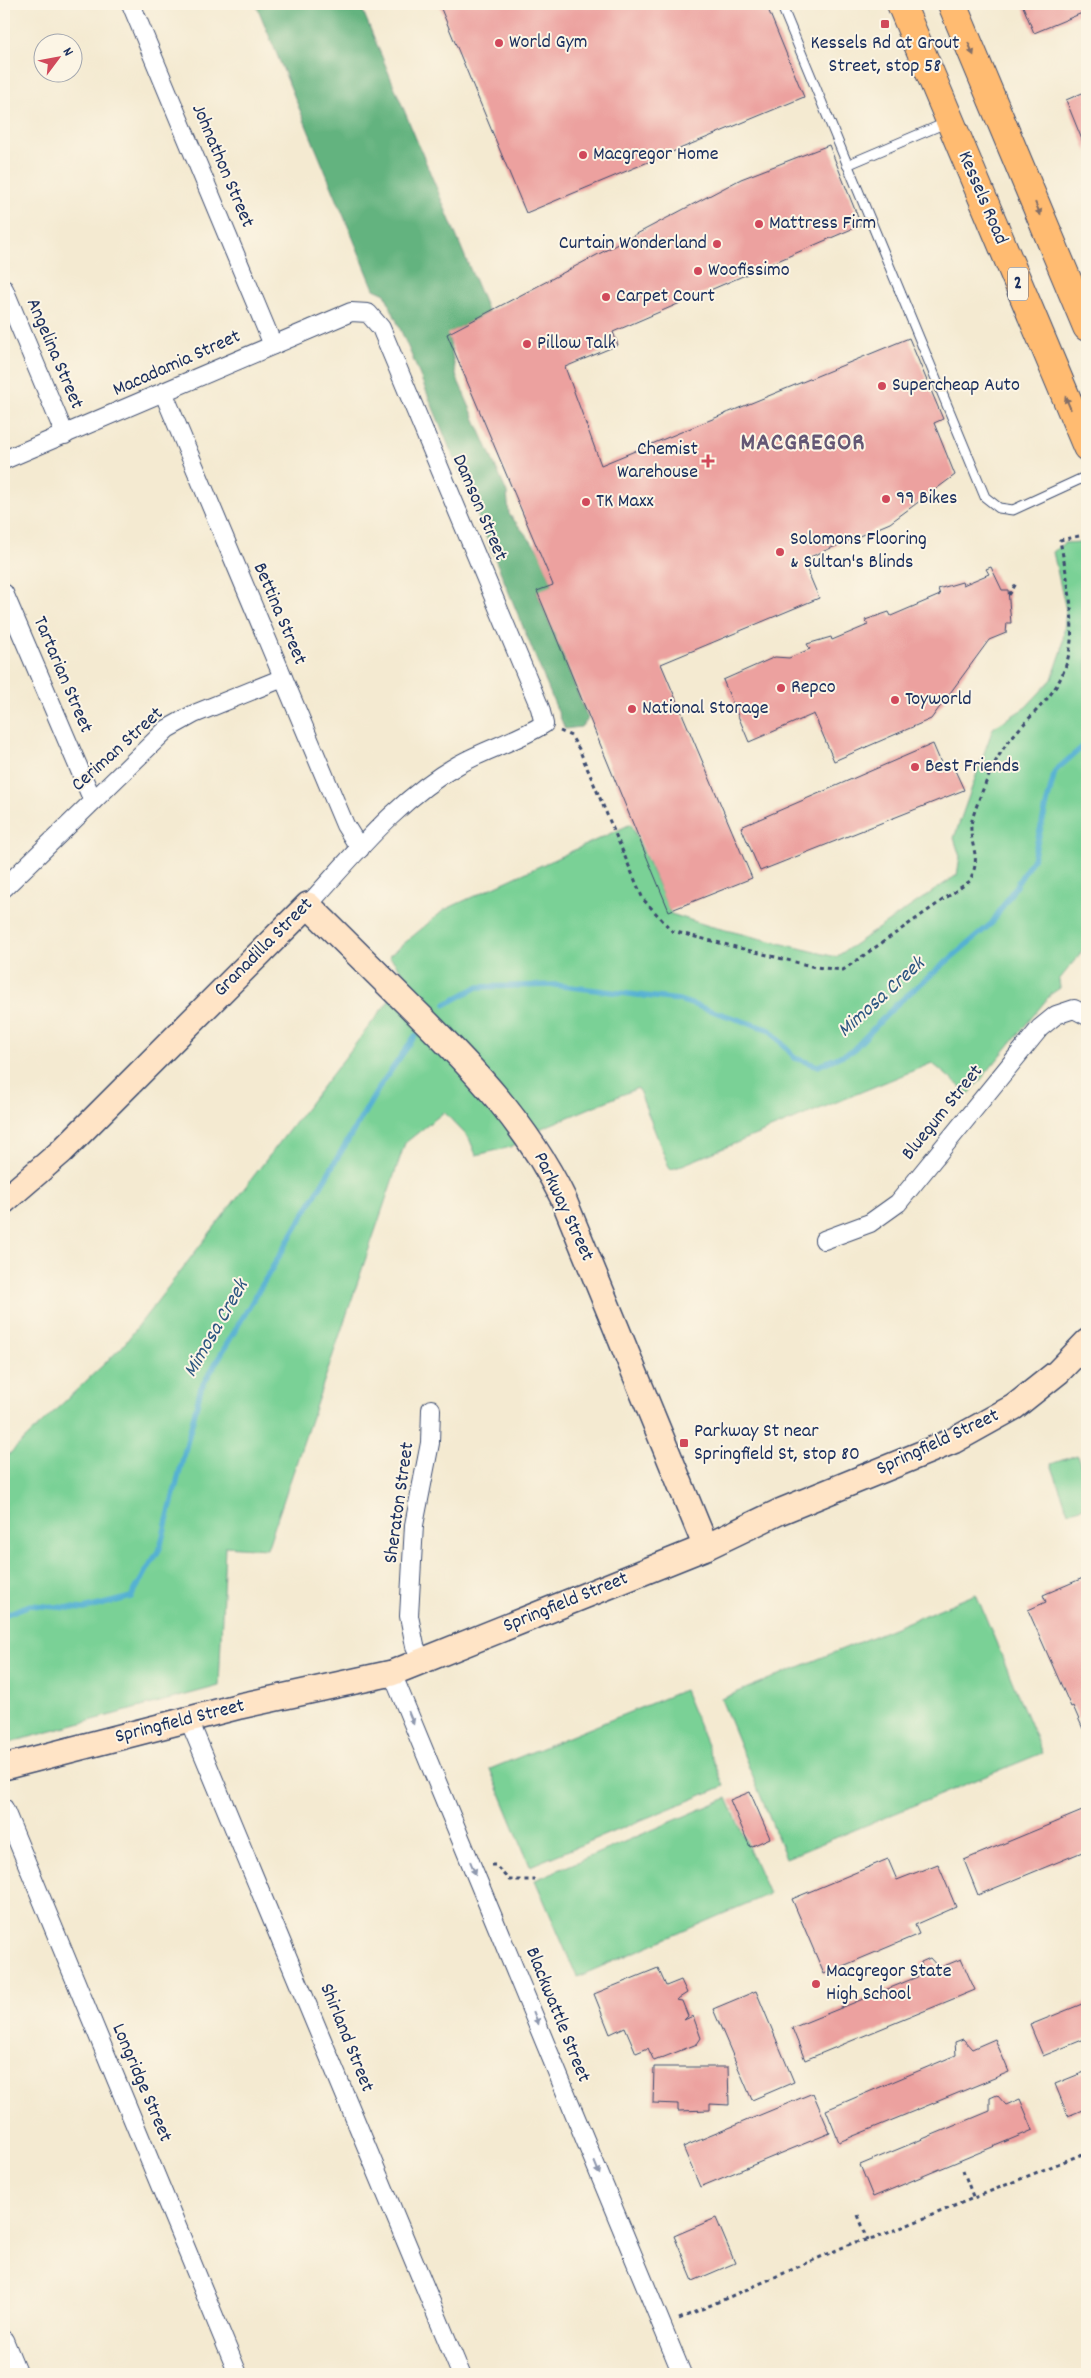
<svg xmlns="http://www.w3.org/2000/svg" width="1091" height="2378" viewBox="0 0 1091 2378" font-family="Dekko,sans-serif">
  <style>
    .green { fill: #7ad196; stroke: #4a807a }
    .forest { fill: #63b37f; stroke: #3f716e }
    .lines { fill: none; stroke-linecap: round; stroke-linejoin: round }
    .stream { stroke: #55b1d3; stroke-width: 5.5 }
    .building { fill: #eca19f }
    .lane-casing { stroke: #3c4b6f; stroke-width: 11 }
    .street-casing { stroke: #3c4b6f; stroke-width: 20 }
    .secondary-casing { stroke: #3c4b6f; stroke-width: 28 }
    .highway-casing { stroke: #3c4b6f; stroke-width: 30 }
    .path { stroke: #3c4b6f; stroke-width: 3; stroke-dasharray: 4 4; stroke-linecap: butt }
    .lane { stroke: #fff; stroke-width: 9 }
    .street { stroke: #fff; stroke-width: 18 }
    .secondary { stroke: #ffe4c6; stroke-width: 25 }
    .highway { stroke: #ffbb71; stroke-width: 28 }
    .oneway { fill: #826e67 }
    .oneway2 { fill: #8d97ae }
    .poi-dot { fill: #d1495b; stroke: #fcf5e5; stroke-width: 2 }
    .labels { text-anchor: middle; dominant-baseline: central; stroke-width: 4; stroke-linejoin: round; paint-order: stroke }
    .shield { fill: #fcf5e5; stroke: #5e6a86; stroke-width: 1 }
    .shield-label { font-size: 19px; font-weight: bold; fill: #1b2f5e }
    .poi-label { font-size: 20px; fill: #1b2f5e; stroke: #fcf5e5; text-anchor: start }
    .street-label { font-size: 20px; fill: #1b2f5e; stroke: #fcf5e5 }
    .water-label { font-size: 21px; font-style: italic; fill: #2c5681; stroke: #fcf5e5 }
    .district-label { font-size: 25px; font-weight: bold; letter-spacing: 1px; fill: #645775; stroke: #fcf5e5 }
  </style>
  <rect width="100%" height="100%" fill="#fcf5e5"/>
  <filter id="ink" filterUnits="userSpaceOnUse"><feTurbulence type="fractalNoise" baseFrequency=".02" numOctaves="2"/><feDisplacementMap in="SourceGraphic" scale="10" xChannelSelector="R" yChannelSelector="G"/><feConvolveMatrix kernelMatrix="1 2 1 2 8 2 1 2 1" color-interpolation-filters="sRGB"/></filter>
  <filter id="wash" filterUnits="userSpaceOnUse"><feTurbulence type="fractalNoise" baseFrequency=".0096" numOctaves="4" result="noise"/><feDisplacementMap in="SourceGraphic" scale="20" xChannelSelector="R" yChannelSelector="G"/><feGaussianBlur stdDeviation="1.12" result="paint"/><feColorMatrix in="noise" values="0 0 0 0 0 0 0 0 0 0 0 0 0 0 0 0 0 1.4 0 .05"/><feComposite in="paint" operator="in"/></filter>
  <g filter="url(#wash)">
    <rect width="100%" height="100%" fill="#f4ead1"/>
    <g class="green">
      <path d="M1080 542 1087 554C1078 568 1080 581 1087 596V945L1059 980 1060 988 1051 994 969 1094 932 1063 670 1170 638 1088 542 1128 511 1147 476 1155 469 1138 444 1112 405 1143 267 1549 225 1546 219 1686 4 1744V1459L122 1347 407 977 389 956 444 910 631 824 671 914 709 926 836 957 957 875 960 857 954 838 993 728 1026 707 1052 679 1062 650 1066 610 1053 552 1064 543Z"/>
      <path d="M1077 1455 1087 1484V1506L1068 1512 1051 1464Z"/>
      <path d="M976 1594 1042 1753 786 1858 721 1699Z"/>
      <path d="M684 1690 724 1786 530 1866 490 1769Z"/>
      <path d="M727 1798 769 1894 577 1977 535 1880Z"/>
    </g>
    <path class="forest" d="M256 4H360L488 312 448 334 457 378 507 493 509 514 539 551 553 585 537 592 588 719 581 727 565 729 411 354 385 294 374 289Z"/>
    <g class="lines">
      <g class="stream">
        <path d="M446 1004 477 987 554 985 679 1000 770 1030 795 1058 818 1066 852 1051 897 1004 992 923 1033 859 1055 771 1087 743"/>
        <path d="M4 1615 30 1605 84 1609 131 1597 160 1548 201 1388 380 1086 415 1036"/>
      </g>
    </g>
    <g id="blocks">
      <g class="building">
        <path d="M439 4H766L804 97 526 213Z"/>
        <path d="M1022 4H1087V11L1034 33Z"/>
        <path d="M1087 91V152L1066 100Z"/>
        <path d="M829 145 861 225 613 332 618 345 565 367 601 465 909 338 943 419 934 423 955 475 890 523 803 560 819 598 661 664 752 878 669 911 537 591 553 585 447 334 741 179Z"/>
        <path d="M991 567 1002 590H1008L1011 623H1007L1006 633 989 640 931 719 834 761 814 714 749 742 723 680 775 657 789 658 810 649 807 644 831 637 832 640 868 625 865 620 889 612 891 616 940 595 938 589 962 582 963 585 989 574 986 569Z"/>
        <path d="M933 744 944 770 953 766 964 790 760 871 741 827Z"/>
        <path d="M1083 1578 1087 1588V1727L1083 1729 1073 1706 1071 1707 1028 1610 1046 1602 1043 1595Z"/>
        <path d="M750 1792 770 1838 750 1847 730 1800Z"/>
        <path d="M1087 1809V1850L978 1895 964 1860Z"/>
        <path d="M888 1859 897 1880 938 1864 956 1907 915 1925 919 1934 824 1974 792 1899Z"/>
        <path d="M930 1958 939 1968 961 1959 975 1990 805 2060 792 2028 922 1975 921 1962Z"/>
        <path d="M658 1968 666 1986 681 1980 687 1993 676 2000 682 2001 688 2016 684 2020 693 2016 701 2038 697 2044 654 2061 648 2048 636 2053 625 2027 610 2034 594 1994Z"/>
        <path d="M756 1991 794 2082 752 2100 713 2009Z"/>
        <path d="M1087 2002V2038L1043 2056 1030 2025Z"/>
        <path d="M963 2039 972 2049 995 2039 1009 2072 839 2142 826 2110 956 2055 955 2042Z"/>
        <path d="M654 2067H728L729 2105 710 2104V2110L678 2111V2104L653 2103Z"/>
        <path d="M1087 2071V2108L1068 2116 1055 2084Z"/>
        <path d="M813 2093 830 2133 700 2187 683 2147Z"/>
        <path d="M997 2095 1006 2105 1020 2099 1033 2130 873 2197 860 2165 990 2111V2098Z"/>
        <path d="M716 2218 735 2263 693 2281 674 2236Z"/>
      </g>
    </g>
  </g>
  <g filter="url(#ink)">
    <use href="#blocks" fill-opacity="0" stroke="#3c4b6f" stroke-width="1"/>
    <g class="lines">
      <defs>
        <g id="lane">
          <path d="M781 4 985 497 999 508 1013 510 1087 476"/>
          <path d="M847 165 948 122"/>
        </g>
        <g id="street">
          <path d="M131 4 273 345"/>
          <path d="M4 289 65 435"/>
          <path d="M164 394 345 825 360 849"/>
          <path d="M4 460 351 312 368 313 381 328 540 708 544 724C517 741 486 749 458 765 398 799 354 855 308 905"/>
          <path d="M4 593 93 801"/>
          <path d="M4 888 167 729 194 714 283 678"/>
          <path d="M824 1240 870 1223 898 1203 1040 1028 1056 1015 1074 1009 1087 1016"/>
          <path d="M422 1661 415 1646 409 1616 414 1525 430 1443 431 1409"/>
          <path d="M392 1673 682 2374"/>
          <path d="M189 1720 461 2374"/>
          <path d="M4 1808 238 2374"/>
          <path d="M4 2340 18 2374"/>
        </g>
        <g id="secondary">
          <path d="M4 1201 62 1151 308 905C343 940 378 974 413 1009 471 1066 527 1124 563 1198L706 1547"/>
          <path d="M4 1767 240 1706 392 1673 706 1547 779 1512 953 1441 1014 1407 1058 1372 1087 1342"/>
        </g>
        <g id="highway">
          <path d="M901 4 1087 447"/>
          <path d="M952 4 1087 327"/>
        </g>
      </defs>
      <use href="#lane" class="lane-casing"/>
      <use href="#street" class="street-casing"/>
      <use href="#secondary" class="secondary-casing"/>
      <use href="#highway" class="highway-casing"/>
      <g class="path">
        <path d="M1009 595 1017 582"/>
        <path d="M560 731 571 736 579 749 643 899 672 931 815 967 843 970 970 881C982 854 970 850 971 825 972 815 988 776 994 765 1006 739 1027 722 1046 700 1086 654 1070 595 1060 540L1084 535 1087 537"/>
        <path d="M491 1865H495L509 1880H535"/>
        <path d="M963 2170 974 2199"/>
        <path d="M858 2215 868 2240"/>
        <path d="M679 2319 855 2242 873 2239 1087 2152"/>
      </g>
      <use href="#lane" class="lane"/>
      <use href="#street" class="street"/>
      <use href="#secondary" class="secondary"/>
      <use href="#highway" class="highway"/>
    </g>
    <defs><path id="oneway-solid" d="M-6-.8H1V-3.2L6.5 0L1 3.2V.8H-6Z" transform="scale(1.25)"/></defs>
    <g class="oneway">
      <use href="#oneway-solid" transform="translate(971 49) rotate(67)"/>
      <use href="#oneway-solid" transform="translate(1038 209) rotate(67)"/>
      <use href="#oneway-solid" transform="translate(1068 403) rotate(-113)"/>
    </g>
    <g class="oneway2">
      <use href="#oneway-solid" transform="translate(411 1718) rotate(68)"/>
      <use href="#oneway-solid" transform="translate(473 1868) rotate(67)"/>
      <use href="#oneway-solid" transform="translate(536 2018) rotate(68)"/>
      <use href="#oneway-solid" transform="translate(597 2168) rotate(68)"/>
    </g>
  </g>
  <g class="poi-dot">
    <rect x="880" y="19" width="10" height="10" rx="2.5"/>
    <circle cx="499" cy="43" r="5"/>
    <circle cx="583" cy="155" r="5"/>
    <circle cx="759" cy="224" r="5"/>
    <circle cx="717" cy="244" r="5"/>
    <circle cx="698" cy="271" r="5"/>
    <circle cx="606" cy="297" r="5"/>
    <circle cx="527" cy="344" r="5"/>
    <circle cx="882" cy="386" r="5"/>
    <path d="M705.5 453.5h5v5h5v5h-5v5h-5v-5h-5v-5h5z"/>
    <circle cx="886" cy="499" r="5"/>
    <circle cx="586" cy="502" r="5"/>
    <circle cx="780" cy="552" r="5"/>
    <circle cx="781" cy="688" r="5"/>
    <circle cx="895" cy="700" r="5"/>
    <circle cx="632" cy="709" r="5"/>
    <circle cx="915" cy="767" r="5"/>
    <rect x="679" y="1438" width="10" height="10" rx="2.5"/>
    <circle cx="816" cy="1984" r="5"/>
  </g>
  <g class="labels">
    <rect class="shield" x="1008" y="267.5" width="20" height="33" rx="4"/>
    <g class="shield-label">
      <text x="1018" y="284">2</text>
    </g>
    <g class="poi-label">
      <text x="509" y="43">World Gym</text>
      <text x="885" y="44" text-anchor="middle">Kessels Rd at Grout<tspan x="885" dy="23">Street, stop 58</tspan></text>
      <text x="593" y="155">Macgregor Home</text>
      <text x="769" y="224">Mattress Firm</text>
      <text x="707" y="244" text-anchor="end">Curtain Wonderland</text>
      <text x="708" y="271">Woofissimo</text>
      <text x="616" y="297">Carpet Court</text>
      <text x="537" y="344">Pillow Talk</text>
      <text x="892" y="386">Supercheap Auto</text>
      <text x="698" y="450" text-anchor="end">Chemist<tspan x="698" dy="23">Warehouse</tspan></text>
      <text x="896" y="499">99 Bikes</text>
      <text x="596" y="502">TK Maxx</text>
      <text x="790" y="540">Solomons Flooring<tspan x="790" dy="23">&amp; Sultan's Blinds</tspan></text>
      <text x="791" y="688">Repco</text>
      <text x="905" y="700">Toyworld</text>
      <text x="642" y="709">National Storage</text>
      <text x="925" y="767">Best Friends</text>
      <text x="694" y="1432">Parkway St near<tspan x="694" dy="23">Springfield St, stop 80</tspan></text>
      <text x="826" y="1972">Macgregor State<tspan x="826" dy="23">High School</tspan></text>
    </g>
    <g class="street-label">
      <text transform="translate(222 166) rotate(67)">Johnathon Street</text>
      <text transform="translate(982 198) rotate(67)">Kessels Road</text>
      <text transform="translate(54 354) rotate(67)">Angelina Street</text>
      <text transform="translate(177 364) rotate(-24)">Macadamia Street</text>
      <text transform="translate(479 508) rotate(67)">Damson Street</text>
      <text transform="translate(279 614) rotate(67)">Bettina Street</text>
      <text transform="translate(62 675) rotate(67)">Tartarian Street</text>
      <text transform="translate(118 750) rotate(-42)">Ceriman Street</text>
      <text transform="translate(264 948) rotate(-45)">Granadilla Street</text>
      <text transform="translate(943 1113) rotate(-51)">Bluegum Street</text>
      <text transform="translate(563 1207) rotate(65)">Parkway Street</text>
      <text transform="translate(938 1443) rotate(-25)">Springfield Street</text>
      <text transform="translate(400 1503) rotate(-82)">Sheraton Street</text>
      <text transform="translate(566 1603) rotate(-22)">Springfield Street</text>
      <text transform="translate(180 1722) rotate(-14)">Springfield Street</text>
      <text transform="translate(557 2015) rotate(68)">Blackwattle Street</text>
      <text transform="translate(346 2038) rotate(68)">Shirland Street</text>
      <text transform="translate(141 2083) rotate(67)">Longridge Street</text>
    </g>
    <g class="water-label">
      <text transform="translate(882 998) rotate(-42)">Mimosa Creek</text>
      <text transform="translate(217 1329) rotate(-60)">Mimosa Creek</text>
    </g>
    <g class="district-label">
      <text x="803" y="444">MACGREGOR</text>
    </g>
  </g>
  <rect width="1091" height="2378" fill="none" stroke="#fcf5e5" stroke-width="20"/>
  <g transform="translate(58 58) rotate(58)"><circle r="24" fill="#fcf5e5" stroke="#a2a6af"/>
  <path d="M0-4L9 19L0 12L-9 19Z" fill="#d1495b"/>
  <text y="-8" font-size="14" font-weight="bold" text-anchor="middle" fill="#1b2f5e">N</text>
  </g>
</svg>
